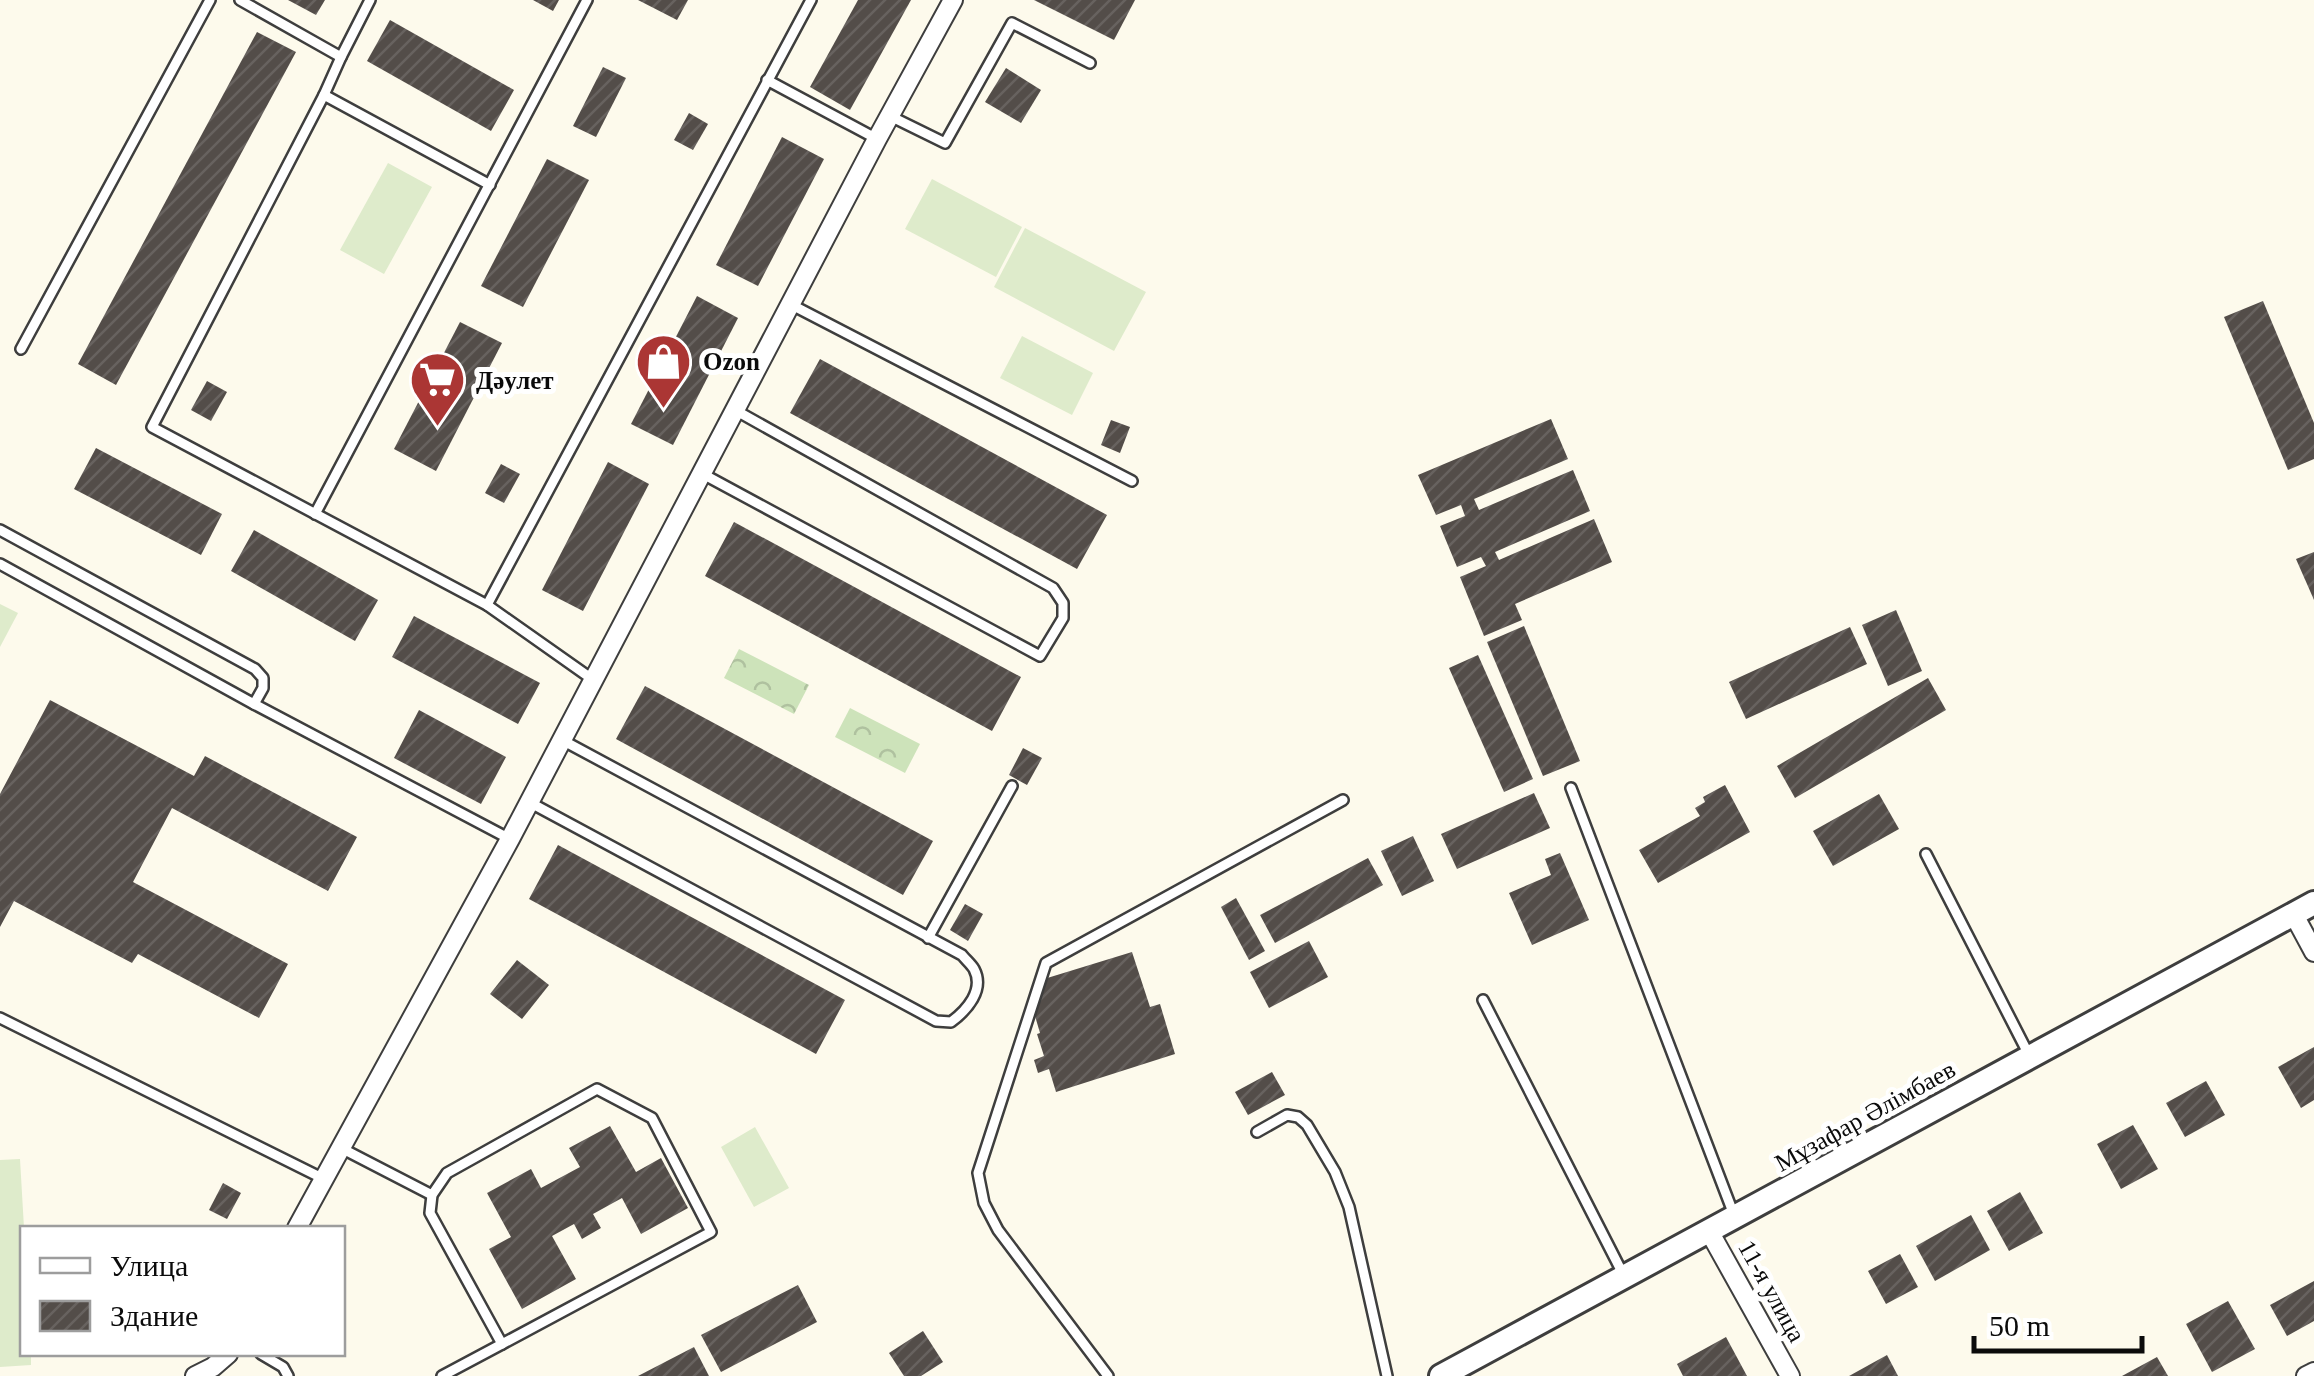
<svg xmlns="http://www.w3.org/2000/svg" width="2314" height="1376" viewBox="0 0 2314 1376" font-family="'Times New Roman',serif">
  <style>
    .park { fill: url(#park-crowns) }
    .pitch { fill: #deebcb }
    .building { fill: url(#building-hatch) }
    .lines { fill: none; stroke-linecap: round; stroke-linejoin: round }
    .service-casing { stroke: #3e3e3e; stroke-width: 14 }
    .minor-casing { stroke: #3e3e3e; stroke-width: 22 }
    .tertiary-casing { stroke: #3e3e3e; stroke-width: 28 }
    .service { stroke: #fff; stroke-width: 9 }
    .minor { stroke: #fff; stroke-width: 18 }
    .tertiary { stroke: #fff; stroke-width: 22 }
    .labels { text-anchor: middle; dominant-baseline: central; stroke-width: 10; stroke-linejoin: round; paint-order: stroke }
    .poi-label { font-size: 25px; font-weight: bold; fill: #0b0b0b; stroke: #fff; text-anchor: start }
    .street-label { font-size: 25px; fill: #0b0b0b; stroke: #fff }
  </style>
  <defs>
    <pattern id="park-crowns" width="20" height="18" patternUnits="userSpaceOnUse" patternTransform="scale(2.5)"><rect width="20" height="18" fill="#cde3ba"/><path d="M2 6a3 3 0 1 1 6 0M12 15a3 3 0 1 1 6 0" fill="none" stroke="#afc19f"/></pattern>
    <pattern id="building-hatch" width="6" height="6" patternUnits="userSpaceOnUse" patternTransform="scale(2.5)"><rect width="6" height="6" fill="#534d49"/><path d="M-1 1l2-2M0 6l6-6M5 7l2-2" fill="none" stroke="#67625f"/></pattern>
  </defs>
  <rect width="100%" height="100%" fill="#fdfaec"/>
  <g class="park">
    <path d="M739 649 809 685 794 714 724 678Z"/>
    <path d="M850 708 920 744 905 773 835 737Z"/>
  </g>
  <g class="pitch">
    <path d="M388 163 432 187 384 274 340 250Z"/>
    <path d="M932 179 1022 227 996 277 905 229Z"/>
    <path d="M1025 228 1146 292 1114 351 994 287Z"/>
    <path d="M1022 336 1093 373 1072 415 1000 378Z"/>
    <path d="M0 604 18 613 0 647Z"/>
    <path d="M755 1127 789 1188 754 1207 721 1147Z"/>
    <path d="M20 1159 24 1228 22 1354H31V1365L0 1367V1160Z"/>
  </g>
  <g class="building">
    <path d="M288 0H325L316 15Z"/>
    <path d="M533 0H559L553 11Z"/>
    <path d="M638 0H688L677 20Z"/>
    <path d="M858 0H911L850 110 810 87Z"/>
    <path d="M1034 0H1135L1114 40Z"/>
    <path d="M390 20 514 90 491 131 367 61Z"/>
    <path d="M257 32 296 52 116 385 78 364Z"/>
    <path d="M603 67 626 78 596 137 573 126Z"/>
    <path d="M1006 68 1041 90 1021 123 985 102Z"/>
    <path d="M689 113 708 124 693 150 674 140Z"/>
    <path d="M782 137 824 159 758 286 716 265Z"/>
    <path d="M547 159 589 180 523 307 481 286Z"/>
    <path d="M697 296 738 318 673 445 631 424Z"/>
    <path d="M2263 301 2314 423V459L2288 470 2224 317Z"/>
    <path d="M460 322 502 343 436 471 394 449Z"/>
    <path d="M820 359 1107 515 1077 569 790 413Z"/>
    <path d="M207 381 227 392 211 421 191 410Z"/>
    <path d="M1551 419 1568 459 1474 499 1479 510 1573 470 1590 511 1495 552 1499 560 1594 519 1612 562 1515 604 1522 620 1484 636 1460 577 1486 566 1481 557 1457 567 1440 526 1465 516 1461 505 1436 515 1418 475Z"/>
    <path d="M1111 420 1130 427 1120 453 1101 445Z"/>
    <path d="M96 448 222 514 201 555 74 489Z"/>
    <path d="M608 462 649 484 583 611 542 590Z"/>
    <path d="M501 464 520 474 504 503 485 493Z"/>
    <path d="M734 522 1021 677 992 731 705 576Z"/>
    <path d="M254 530 378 600 355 641 231 571Z"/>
    <path d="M2314 552V600L2296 559Z"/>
    <path d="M1896 610 1922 671 1888 686 1862 625Z"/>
    <path d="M414 616 540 683 518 724 392 657Z"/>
    <path d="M1524 626 1580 761 1543 776 1487 642Z"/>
    <path d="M1850 627 1867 664 1746 719 1729 682Z"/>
    <path d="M1478 655 1533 779 1504 792 1449 668Z"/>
    <path d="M1928 678 1946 710 1795 798 1777 766Z"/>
    <path d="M645 686 933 841 903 895 616 739Z"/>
    <path d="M50 700 194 776 205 756 357 837 328 891 172 808 133 882 288 964 259 1018 138 954 132 963 14 901 0 927V794Z"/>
    <path d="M419 710 506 757 481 804 394 758Z"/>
    <path d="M1023 748 1042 758 1027 785 1009 775Z"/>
    <path d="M1725 785 1750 832 1658 883 1639 850 1700 816 1695 808 1705 802 1703 797Z"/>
    <path d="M1534 793 1550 828 1457 869 1441 834Z"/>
    <path d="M1879 794 1899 829 1833 866 1813 831Z"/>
    <path d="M1413 836 1434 881 1402 896 1381 851Z"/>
    <path d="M558 845 845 1000 816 1054 529 899Z"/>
    <path d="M1560 853 1589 920 1532 945 1509 893 1551 875 1545 859Z"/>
    <path d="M1368 858 1383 885 1275 943 1260 915Z"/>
    <path d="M1236 898 1265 951 1249 960 1221 907Z"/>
    <path d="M965 904 983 914 968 941 950 930Z"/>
    <path d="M1309 941 1328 977 1269 1008 1250 972Z"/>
    <path d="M1132 952 1150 1007 1160 1004 1175 1054 1056 1092 1049 1069 1038 1073 1034 1060 1044 1056 1037 1034 1040 1033 1035 1016 1044 979Z"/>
    <path d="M517 960 549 985 522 1019 490 994Z"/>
    <path d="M2314 1047V1100L2301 1108 2278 1067Z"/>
    <path d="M1272 1072 1285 1095 1248 1115 1235 1092Z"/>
    <path d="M2206 1081 2225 1115 2185 1137 2166 1103Z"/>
    <path d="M2133 1125 2158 1169 2121 1189 2097 1144Z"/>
    <path d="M610 1126 636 1172 661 1158 688 1208 641 1234 622 1198 593 1214 601 1228 582 1239 574 1224 552 1236 576 1279 522 1309 489 1249 511 1237 487 1193 531 1169 541 1188 580 1167 569 1148Z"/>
    <path d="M223 1183 241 1193 227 1219 209 1210Z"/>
    <path d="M2020 1192 2043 1233 2009 1251 1987 1211Z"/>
    <path d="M1971 1215 1990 1250 1935 1281 1916 1246Z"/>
    <path d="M1900 1254 1918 1287 1886 1304 1868 1271Z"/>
    <path d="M2314 1281V1321L2287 1336 2270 1305Z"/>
    <path d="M798 1285 817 1322 721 1372 701 1335Z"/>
    <path d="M2228 1301 2255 1349 2212 1372 2186 1324Z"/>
    <path d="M923 1331 943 1362 921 1376H904L889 1353Z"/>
    <path d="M1726 1337 1747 1376H1683L1677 1364Z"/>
    <path d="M694 1347 709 1376H638Z"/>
    <path d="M1887 1355 1898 1376H1849Z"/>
    <path d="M2157 1357 2168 1376H2122Z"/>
  </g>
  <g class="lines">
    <defs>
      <g id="service">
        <path d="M240 0 341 57"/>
        <path d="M370 0 341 57 324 95 152 427 487 605 592 679"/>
        <path d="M767 80 877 139"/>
        <path d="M324 95 490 185"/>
        <path d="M890 116 945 143 1012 23 1090 63"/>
        <path d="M790 304 1132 481"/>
        <path d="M21 349 210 0"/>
        <path d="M701 473 1040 656 1063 618V603L1053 588 735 410"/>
        <path d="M315 514 587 0"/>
        <path d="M0 530 255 669 263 678V688L254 704"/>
        <path d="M0 564 254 704 510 839"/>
        <path d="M487 605 811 0"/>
        <path d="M1571 788 1734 1215"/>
        <path d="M529 802 936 1021 951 1022C967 1010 985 990 974 969 971 964 966 960 962 955L562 740"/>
        <path d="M1926 854 2029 1055"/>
        <path d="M928 938 1012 786"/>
        <path d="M1483 1000 1623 1274"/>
        <path d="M0 1018 324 1179"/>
        <path d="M597 1089 652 1118 711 1232 502 1344 430 1213 432 1195 447 1173Z"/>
        <path d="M1257 1132 1287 1115 1298 1117 1307 1125 1335 1172 1349 1207 1387 1376"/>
        <path d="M341 1148 432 1195"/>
        <path d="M261 1354 283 1367 288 1376"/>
        <path d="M442 1376 502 1344"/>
        <path d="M1108 1376 998 1230 984 1203 978 1173 1046 963 1343 800"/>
      </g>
      <g id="minor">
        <path d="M2294 915 2314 952"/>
        <path d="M297 1228 510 839 877 139 953 0"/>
        <path d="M1709 1231 1790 1376"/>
        <path d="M195 1376 213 1367 228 1354"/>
        <path d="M2306 1376 2314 1372"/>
      </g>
      <path id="tertiary" d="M1441 1376 2314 903"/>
    </defs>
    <use href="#service" class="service-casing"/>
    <use href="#minor" class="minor-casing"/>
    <use href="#tertiary" class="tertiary-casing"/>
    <use href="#service" class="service"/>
    <use href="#minor" class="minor"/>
    <use href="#tertiary" class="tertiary"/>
  </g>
  <defs>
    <symbol id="shop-pin" viewBox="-11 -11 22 30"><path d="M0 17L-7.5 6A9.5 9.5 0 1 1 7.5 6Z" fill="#ab3634" stroke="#fff"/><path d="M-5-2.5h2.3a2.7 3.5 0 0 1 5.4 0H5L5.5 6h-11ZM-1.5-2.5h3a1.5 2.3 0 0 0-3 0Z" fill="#fff"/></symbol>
    <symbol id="supermarket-pin" viewBox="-11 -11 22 30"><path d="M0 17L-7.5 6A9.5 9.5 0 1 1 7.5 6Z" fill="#ab3634" stroke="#fff"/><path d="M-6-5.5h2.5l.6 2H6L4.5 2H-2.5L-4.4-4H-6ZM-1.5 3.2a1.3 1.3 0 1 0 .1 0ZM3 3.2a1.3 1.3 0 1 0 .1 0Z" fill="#fff"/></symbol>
  </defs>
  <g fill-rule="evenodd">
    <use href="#shop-pin" x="632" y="330" width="63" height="86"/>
    <use href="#supermarket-pin" x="406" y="348" width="63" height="86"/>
  </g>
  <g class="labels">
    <g class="poi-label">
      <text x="703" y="361">Ozon</text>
      <text x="476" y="380">Дәулет</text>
    </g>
    <g class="street-label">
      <text transform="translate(1865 1116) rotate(-29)">Мұзафар Әлімбаев</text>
      <text transform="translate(1772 1291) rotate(61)">11-я улица</text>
    </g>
  </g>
  <rect x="20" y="1226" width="325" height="130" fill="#ffffff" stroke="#9d9d9d" stroke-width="2.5"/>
  <rect x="40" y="1258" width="50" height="15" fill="#ffffff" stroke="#9d9d9d" stroke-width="2.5"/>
  <text x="110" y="1276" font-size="30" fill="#0b0b0b">Улица</text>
  <rect x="40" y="1301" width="50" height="30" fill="url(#building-hatch)" stroke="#9d9d9d" stroke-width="2.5"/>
  <text x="110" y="1326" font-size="30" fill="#0b0b0b">Здание</text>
  <path d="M1974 1336v15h168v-15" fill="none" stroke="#0b0b0b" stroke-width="5"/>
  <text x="1989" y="1336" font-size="30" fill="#0b0b0b" stroke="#ffffff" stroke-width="8" paint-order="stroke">50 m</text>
</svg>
